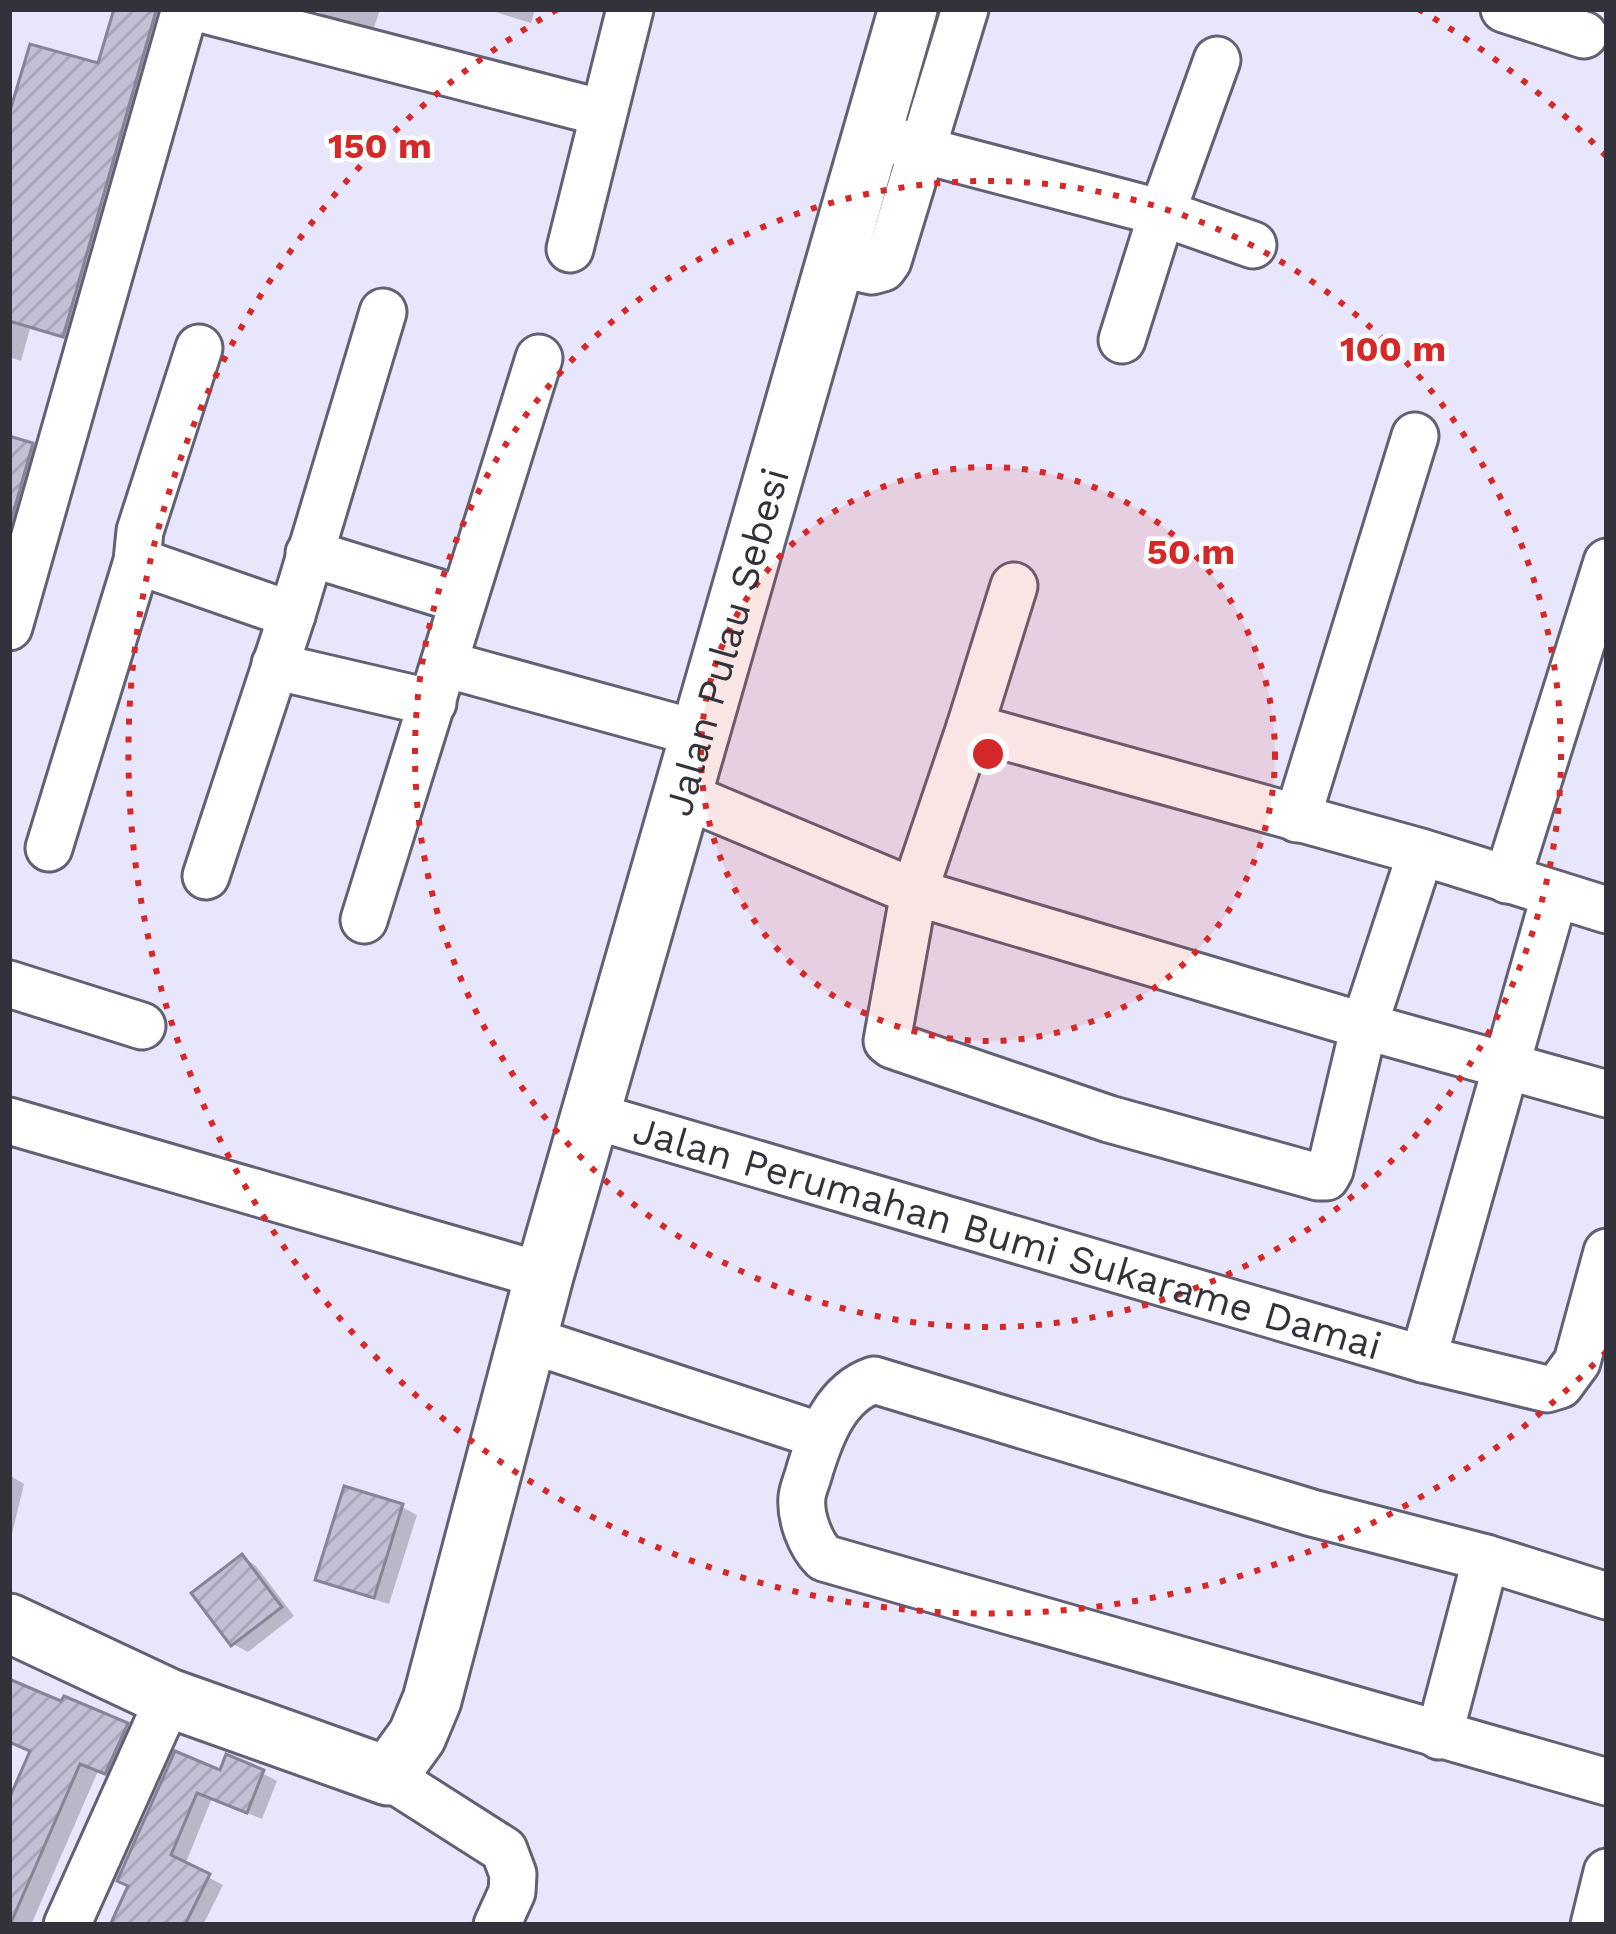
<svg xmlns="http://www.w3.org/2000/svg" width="1616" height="1934" viewBox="0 0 1616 1934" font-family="'Work Sans',sans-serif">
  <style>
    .shadow { fill: #0003 }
    .building { fill: url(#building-hatch); stroke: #868497; stroke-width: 3 }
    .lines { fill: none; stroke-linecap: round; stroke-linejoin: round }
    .minor-casing { stroke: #626173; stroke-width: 51 }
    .tertiary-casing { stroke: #626173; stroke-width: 63 }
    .minor { stroke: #fff; stroke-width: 45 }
    .tertiary { stroke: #fff; stroke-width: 57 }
    .ring { fill: none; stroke: #d62828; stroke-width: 6; stroke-dasharray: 6 12 }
    .labels { text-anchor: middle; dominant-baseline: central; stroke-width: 9; stroke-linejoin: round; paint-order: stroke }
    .street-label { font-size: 39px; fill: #32323a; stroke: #fff }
    .centre { fill: #d62828; stroke: #fff; stroke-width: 6 }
    .ring-label { font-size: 36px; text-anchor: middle; font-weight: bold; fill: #d62828; stroke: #fff; stroke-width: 9; stroke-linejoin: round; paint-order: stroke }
  </style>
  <defs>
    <pattern id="building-hatch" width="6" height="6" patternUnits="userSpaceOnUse" patternTransform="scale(3)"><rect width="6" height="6" fill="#c2c0d4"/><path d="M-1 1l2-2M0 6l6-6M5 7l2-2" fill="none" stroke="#a7a5b7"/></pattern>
  </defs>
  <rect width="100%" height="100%" fill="#e7e6fb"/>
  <g class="shadow">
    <path d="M117 9H173L78 343 30 329 21 361 9 357V130L100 67Z"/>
    <path d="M313 9H380L374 28 324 15Z"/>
    <path d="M485 9H535L531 23Z"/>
    <path d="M9 439 32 446 47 454 9 586Z"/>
    <path d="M9 1475 24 1484 9 1546Z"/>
    <path d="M346 1490 402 1507 417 1515 389 1604 333 1587 319 1579Z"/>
    <path d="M242 1557 256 1566 294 1616 248 1652 233 1644Z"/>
    <path d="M9 1683 63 1705 65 1700 144 1736 123 1782 98 1771 31 1925H9V1807L33 1752 9 1742Z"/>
    <path d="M176 1755 222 1774 262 1773 277 1781 262 1819 212 1798 185 1865 223 1885 203 1925H113L132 1886Z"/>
  </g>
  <g class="building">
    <path d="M114 9 156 11 63 337 9 321V114L30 44 98 63Z"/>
    <path d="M9 436 33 443 9 528Z"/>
    <path d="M344 1486 403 1504 374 1598 315 1580Z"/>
    <path d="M242 1554 282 1607 231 1646 191 1593Z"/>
    <path d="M9 1679 61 1701 64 1696 128 1723 105 1774 80 1764 10 1925 9 1799 30 1751 9 1742Z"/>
    <path d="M175 1751 220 1770 226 1754 264 1770 247 1813 197 1793 171 1855 210 1874 185 1925H110L128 1886 117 1881Z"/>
  </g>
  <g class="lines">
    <defs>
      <g id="minor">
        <path d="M201 9 603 113"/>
        <path d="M1504 9 1584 35"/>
        <path d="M873 133 922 150 1162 213 1253 245"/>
        <path d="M570 249 630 9"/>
        <path d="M836 263 872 271 883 268 888 261 965 9"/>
        <path d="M1122 340 1162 213 1217 60"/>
        <path d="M309 553 462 600"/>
        <path d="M137 561 292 615"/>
        <path d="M9 627 185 9"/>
        <path d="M275 664 291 670 433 703"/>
        <path d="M445 664 700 734"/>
        <path d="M970 727 1014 586"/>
        <path d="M681 794 914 892 1364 1026 1607 1094"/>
        <path d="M1297 819 1415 436"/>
        <path d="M49 848 137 561 140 531 199 348"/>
        <path d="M1421 852 1364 1026 1330 1170 1326 1177H1318L1109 1119 892 1045 887 1041 914 892 970 727 1421 852 1607 910"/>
        <path d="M206 876 292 615 383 312"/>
        <path d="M1507 880 1607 562"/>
        <path d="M364 920 539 358"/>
        <path d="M9 984 142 1026"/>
        <path id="s1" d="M590 1115 1423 1359 1547 1389 1560 1385 1577 1362 1607 1252"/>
        <path d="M9 1121 544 1276"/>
        <path d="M527 1339 821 1436"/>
        <path d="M1423 1359 1555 894"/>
        <path d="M1607 1596 1486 1558 1312 1513 874 1380C836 1393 821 1434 810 1469 808 1478 803 1488 802 1497 800 1517 810 1544 824 1558L1607 1782"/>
        <path d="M1439 1736 1486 1558"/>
        <path d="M388 1776 504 1850 513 1874 512 1892 497 1925"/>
        <path d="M67 1925 169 1698"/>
        <path d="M1594 1925 1607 1872"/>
      </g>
      <g id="tertiary">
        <path id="s2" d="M9 1623 169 1698 388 1776 417 1736 432 1700 544 1276 908 9"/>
      </g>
    </defs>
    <use href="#minor" class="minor-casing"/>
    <use href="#tertiary" class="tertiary-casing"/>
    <use href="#minor" class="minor"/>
    <use href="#tertiary" class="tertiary"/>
  </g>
  <circle cx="988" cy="754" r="287" fill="#d62828" fill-opacity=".12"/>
  <g class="ring">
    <circle cx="988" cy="754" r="287"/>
    <circle cx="988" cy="754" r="573"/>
    <path d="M1607 1351A860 860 0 1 1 558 9M1418 9A860 860 0 0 1 1607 157"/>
  </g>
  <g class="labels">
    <g class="street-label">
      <text stroke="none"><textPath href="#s2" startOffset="1596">Jalan Pulau Sebesi</textPath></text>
      <text stroke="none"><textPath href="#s1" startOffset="435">Jalan Perumahan Bumi Sukarame Damai</textPath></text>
    </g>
  </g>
  <circle cx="988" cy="754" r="18" class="centre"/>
  <g class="ring-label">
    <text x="380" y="158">150 m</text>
    <text x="1393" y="361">100 m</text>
    <text x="1191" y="564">50 m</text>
  </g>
  <rect width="1616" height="1934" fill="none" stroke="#32323a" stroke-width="24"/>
</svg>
